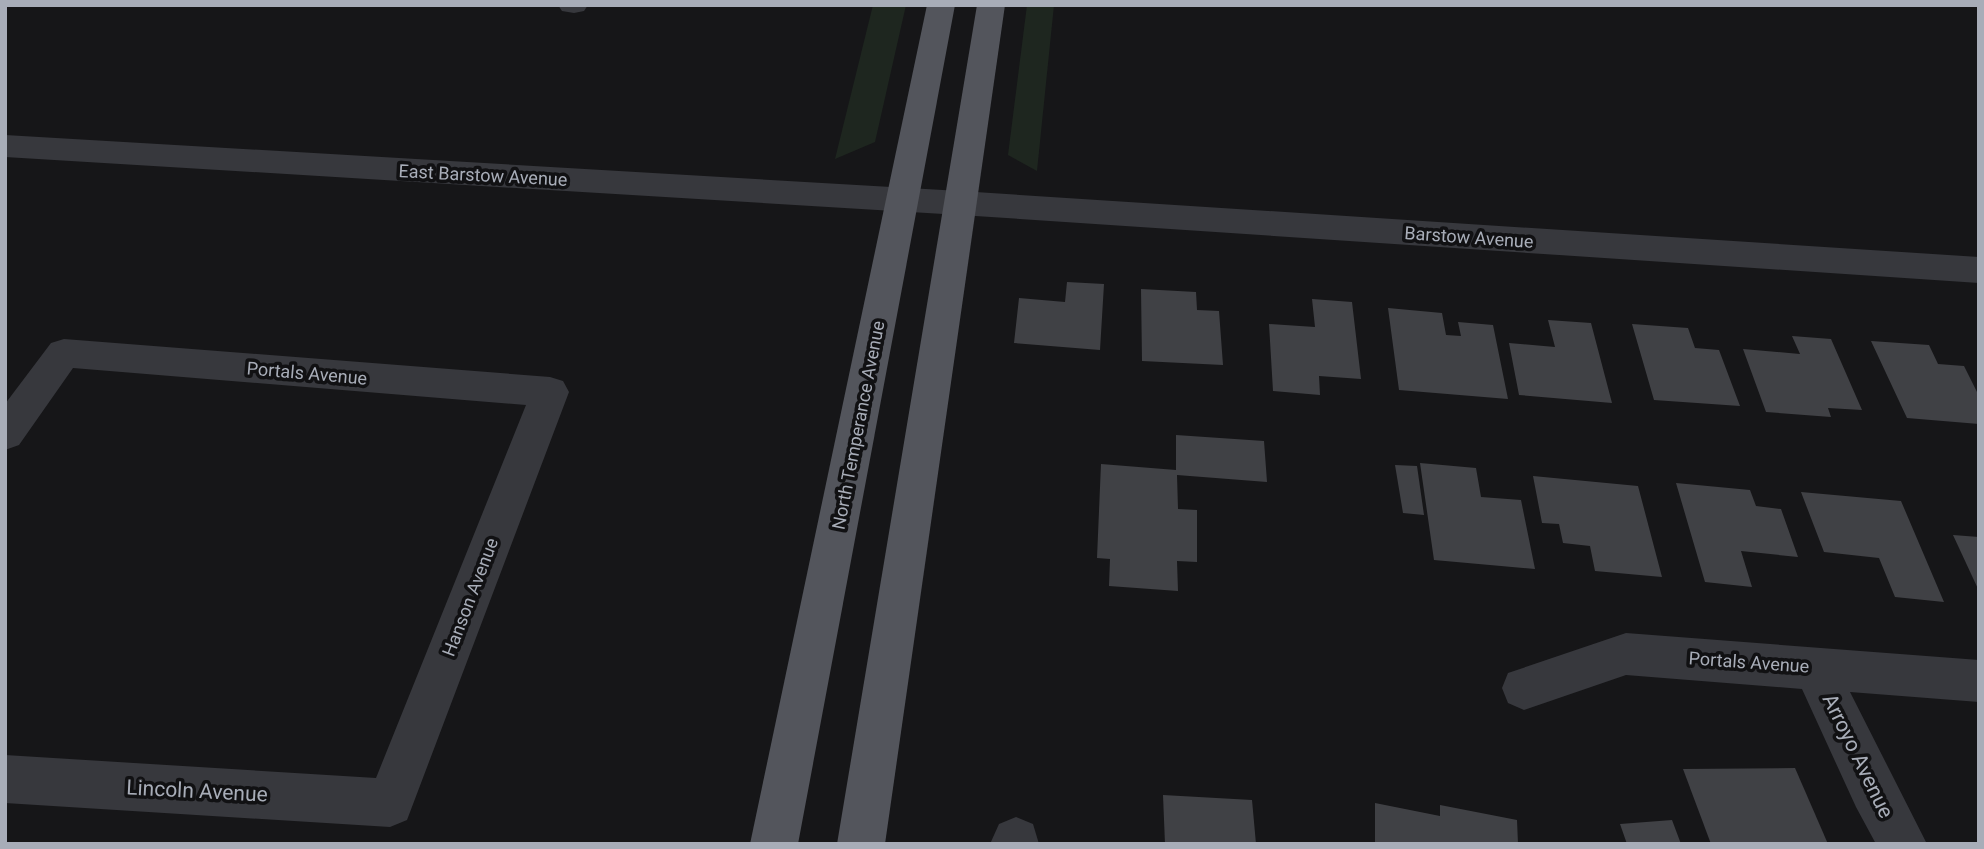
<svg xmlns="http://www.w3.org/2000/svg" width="1984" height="849" viewBox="0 0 1984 849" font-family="Roboto,sans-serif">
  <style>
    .green { fill: #1e261f }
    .building { fill: #404145 }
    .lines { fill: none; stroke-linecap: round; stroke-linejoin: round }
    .minor { fill: #37383d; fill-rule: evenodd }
    .major { fill: #53555c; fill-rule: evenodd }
    .labels { text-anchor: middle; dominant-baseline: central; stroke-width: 7; stroke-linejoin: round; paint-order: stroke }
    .street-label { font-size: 18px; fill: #a8adb8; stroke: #111113 }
    .near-street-label { font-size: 21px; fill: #a8adb8; stroke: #111113 }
  </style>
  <rect width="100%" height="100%" fill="#161618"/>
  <g class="green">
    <path d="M873 5H906L875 142 835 159Z"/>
    <path d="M1027 5H1054L1037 171 1008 155Z"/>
  </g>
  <g class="building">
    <path d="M1067 282 1104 284 1100 350 1014 343 1019 298 1065 302Z"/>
    <path d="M1141 289 1196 292 1197 310 1219 311 1223 365 1142 361Z"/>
    <path d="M1312 299 1352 302 1361 379 1319 376 1320 395 1273 391 1269 324 1315 327Z"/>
    <path d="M1388 308 1442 313 1446 335 1461 336 1458 322 1493 325 1508 399 1399 390Z"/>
    <path d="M1548 320 1591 323 1612 403 1519 395 1509 343 1555 347Z"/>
    <path d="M1632 324 1688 328 1695 348 1719 350 1740 406 1654 400Z"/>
    <path d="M1792 336 1831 339 1862 410 1828 408 1831 417 1766 412 1743 349 1800 354Z"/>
    <path d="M1871 341 1929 345 1938 364 1964 366 1979 396V424L1907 418Z"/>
    <path d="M1176 435 1264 441 1267 482 1177 475 1178 509 1197 510V562L1177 561 1178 591 1109 586 1110 559 1097 558 1101 464 1176 470Z"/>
    <path d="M1420 463 1476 468 1481 497 1521 500 1535 569 1434 560Z"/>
    <path d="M1395 465 1417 466 1424 515 1403 513Z"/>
    <path d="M1533 476 1638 486 1662 577 1595 571 1590 546 1563 543 1559 524 1542 523Z"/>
    <path d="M1676 483 1750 490 1756 506 1781 509 1798 557 1741 551 1752 587 1705 582Z"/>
    <path d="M1801 492 1901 501 1944 602 1895 597 1879 558 1824 552Z"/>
    <path d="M1953 535 1979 537V591Z"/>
    <path d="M1795 768 1828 844H1711L1683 769Z"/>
    <path d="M1163 795 1252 800 1256 844H1165Z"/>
    <path d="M1375 803 1440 816V805L1517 820 1518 844H1375Z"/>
    <path d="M1672 820 1681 844H1627L1620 824Z"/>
  </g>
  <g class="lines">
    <g class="minor">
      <path d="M558 5H588L584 11 574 13 562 11Z"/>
      <path d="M5 135 960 191 1979 257V283L960 215 5 157Z"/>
      <path d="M64 339 550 377 563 381 569 392 407 820 390 827 5 803V755L376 778 526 405 73 368 19 445 5 450V404L51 343Z"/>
      <path d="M1626 633 1979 660V702L1850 692 1927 844H1876L1856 807 1802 689 1626 675 1524 710 1508 703 1502 688 1508 673Z"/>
      <path d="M1016 817 1033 824 1039 844H990L999 824Z"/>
    </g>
    <g class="major">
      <path d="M927 5H955L798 844H750Z"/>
      <path d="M977 5H1005L885 844H837Z"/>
    </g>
  </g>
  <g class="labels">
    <g class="street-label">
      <text transform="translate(483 175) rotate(3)">East Barstow Avenue</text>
      <text transform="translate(1469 237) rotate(4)">Barstow Avenue</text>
      <text transform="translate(307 373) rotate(5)">Portals Avenue</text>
      <text transform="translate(858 425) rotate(-79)">North Temperance Avenue</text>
      <text transform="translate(470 597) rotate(-69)">Hanson Avenue</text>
      <text transform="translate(1749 662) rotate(4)">Portals Avenue</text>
    </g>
    <g class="near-street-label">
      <text transform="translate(1858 756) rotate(64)">Arroyo Avenue</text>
      <text transform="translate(197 791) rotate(3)">Lincoln Avenue</text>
    </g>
  </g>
  <rect width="1984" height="849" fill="none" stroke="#a8adb8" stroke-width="14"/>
</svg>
